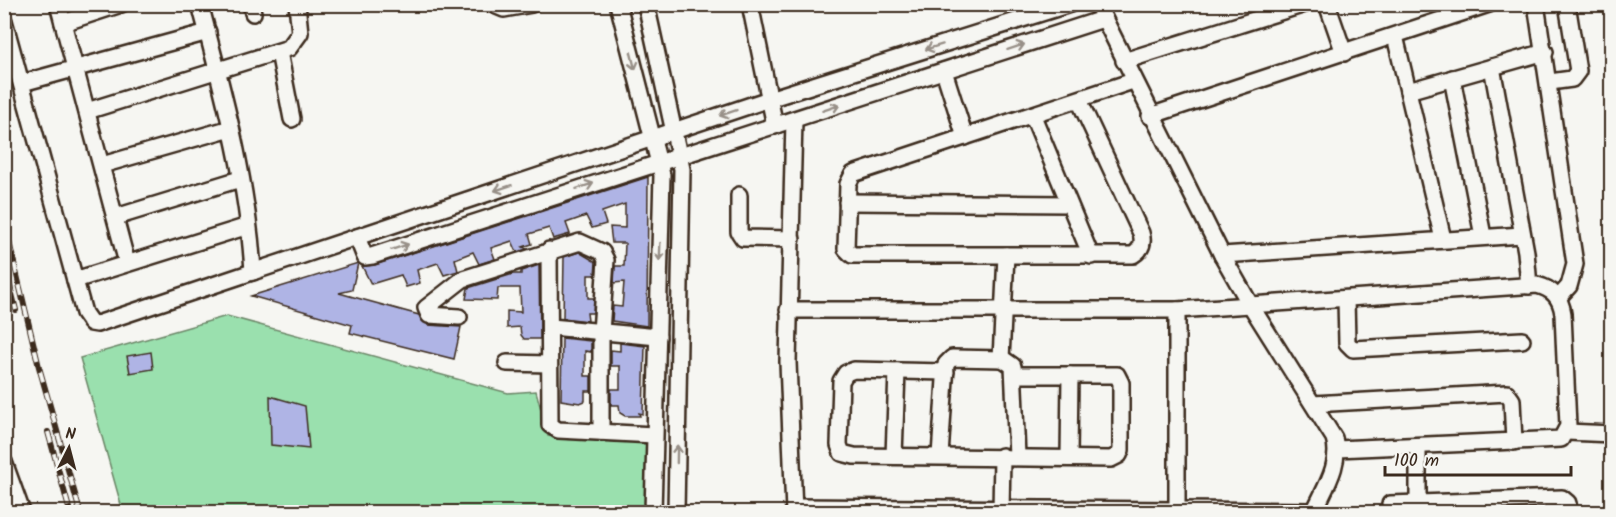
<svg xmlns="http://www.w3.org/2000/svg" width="1616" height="517" viewBox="0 0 1616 517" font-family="Kalam,sans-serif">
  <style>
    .green { fill: #9ae0ae; stroke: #6a8566; stroke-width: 1.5 }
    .building { fill: #afb4e5; stroke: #3b2a1e; stroke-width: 1.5 }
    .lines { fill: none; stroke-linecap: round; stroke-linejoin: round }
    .minor-casing { stroke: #3b2a1e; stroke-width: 20 }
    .minor { stroke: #f6f6f2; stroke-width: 15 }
    .rail-casing { stroke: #3b2a1e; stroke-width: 6 }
    .rail { stroke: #f6f6f2; stroke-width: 4; stroke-dasharray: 11; stroke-linecap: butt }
    .oneway { stroke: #989088 }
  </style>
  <rect width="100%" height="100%" fill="#f6f6f2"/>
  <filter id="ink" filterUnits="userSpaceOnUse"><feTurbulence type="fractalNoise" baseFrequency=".0167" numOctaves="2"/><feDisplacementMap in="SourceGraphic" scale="12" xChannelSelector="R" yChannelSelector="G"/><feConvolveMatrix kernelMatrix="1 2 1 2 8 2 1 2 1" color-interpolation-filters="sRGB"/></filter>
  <g filter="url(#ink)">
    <path class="green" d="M227 316 508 393 536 391 548 436 647 443 646 512H123L80 358Z"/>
    <g class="building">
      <path d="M648 177 647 326 612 321 613 306 622 307 624 282 614 283 615 266H624L625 243H612L610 227 625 228V204L602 212 606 224 592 228 586 216 566 223 570 234 553 239 549 228 529 234 532 244 523 247 527 249 517 252 512 241 491 248 495 259 479 264 473 252 455 259 458 271 444 275 438 263 417 270 420 283 406 287 401 275 371 284 362 266 375 265Z"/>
      <path d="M579 252 596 262 595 275H588V298H594L593 313H587L588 321 563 318 564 257Z"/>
      <path d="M358 263 352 290 339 293 419 315 428 325 461 327 454 359 350 333 352 325 251 296Z"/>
      <path d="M539 265 540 339H524L521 335 520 327 507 328V311L521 312 520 288H498L497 300 466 299 468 288 513 274H521V271Z"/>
      <path d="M562 338 591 341V352L585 351V376H591V391H585V401L580 403 561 400Z"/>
      <path d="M620 343 645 346 643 414 639 413 640 416H625L620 413 619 405H611V389H620V366H611V350L620 351Z"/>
      <path d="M151 352 153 369 130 373 127 356Z"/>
      <path d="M270 396 305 406 309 449 271 445Z"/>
    </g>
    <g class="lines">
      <defs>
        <g id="minor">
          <path d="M58 4 127 263"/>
          <path d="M200 4C223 92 248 182 253 272"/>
          <path d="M251 4 253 13"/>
          <path d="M492 4 504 9 532 4"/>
          <path d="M618 4 662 175 653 512"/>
          <path d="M646 4 682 169 676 512"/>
          <path d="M750 4 775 126"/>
          <path d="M1097 4 1222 255 1251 306 1334 438C1342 464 1324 489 1314 512"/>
          <path d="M1327 4 1344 53"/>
          <path d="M1536 4 1575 264 1569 286 1558 298"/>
          <path d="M4 21 84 313 91 323 97 324 769 99 1070 4"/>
          <path d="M63 23 121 4"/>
          <path d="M1395 36 1443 239"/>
          <path d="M279 52 292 119"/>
          <path d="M1124 61 1305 4"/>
          <path d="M1492 67 1526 252 1529 286"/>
          <path d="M944 71 965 137"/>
          <path d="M1452 78 1483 236"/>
          <path d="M1550 82 1572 79 1578 71 1567 4"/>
          <path d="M22 83 208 32"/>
          <path d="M1408 91 1545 52"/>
          <path d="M1079 100 1141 233C1144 243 1141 250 1133 255H852L846 249 848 184 853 174 1133 81"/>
          <path d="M87 111 289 48 300 33 297 4"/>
          <path d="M1033 116 1091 256"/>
          <path d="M1150 116 1489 4"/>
          <path d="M102 165 231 128"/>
          <path d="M739 195V232L743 238 792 239"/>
          <path d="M847 202 1069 204"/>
          <path d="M116 217 240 179"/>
          <path d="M357 237 365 257 372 256 1103 19"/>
          <path d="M549 250 550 425 558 430 654 435"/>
          <path d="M1222 255 1522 235"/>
          <path d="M75 280 248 226"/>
          <path d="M1346 299 1347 343 1353 349 1522 340"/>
          <path d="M788 310H1177L1537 285C1553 289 1561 298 1563 314L1568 426 1561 439 1337 449"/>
          <path d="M1177 310V511"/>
          <path d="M459 317 429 315 426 308 463 279 580 242 602 252 606 260 601 332V432"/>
          <path d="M551 327 658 337"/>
          <path d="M1001 359 1006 255"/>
          <path d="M507 363 549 364"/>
          <path d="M946 372 854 370 846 373 841 381 839 445 842 453 854 456 1111 459 1119 455 1121 450V383L1117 375H1015"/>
          <path d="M1313 404 1507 393 1512 400 1514 442"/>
          <path d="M1567 432 1612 434"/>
          <path d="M894 456 897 371"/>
          <path d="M940 456 946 364 952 358 1003 359 1013 366 1017 456"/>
          <path d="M1069 457 1070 375"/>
          <path d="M4 462 22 512"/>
          <path d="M1418 503V446"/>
          <path d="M1390 504 1562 498 1568 503 1569 512"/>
          <path d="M4 507 6 512"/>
          <path d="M794 507 1314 511"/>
          <path d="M794 512 788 362 794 120"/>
          <path d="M1001 512 1002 456"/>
        </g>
      </defs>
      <use href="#minor" class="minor-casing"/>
      <use href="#minor" class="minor"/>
      <defs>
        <g id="rail">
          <path d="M4 221 39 367 80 512"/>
          <path d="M4 262 16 310"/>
          <path d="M48 432 70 512"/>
        </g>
      </defs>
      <use href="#rail" class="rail-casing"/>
      <use href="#rail" class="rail"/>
    </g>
    <defs><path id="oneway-shaft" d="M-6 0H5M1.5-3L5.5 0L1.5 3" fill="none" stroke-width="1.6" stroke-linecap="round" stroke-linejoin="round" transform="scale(1.5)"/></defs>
    <g class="oneway">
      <use href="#oneway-shaft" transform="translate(934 47) rotate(163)"/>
      <use href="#oneway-shaft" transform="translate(1016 47) rotate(-18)"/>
      <use href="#oneway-shaft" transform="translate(633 61) rotate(76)"/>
      <use href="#oneway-shaft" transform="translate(831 108) rotate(-18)"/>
      <use href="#oneway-shaft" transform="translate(728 113) rotate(161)"/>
      <use href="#oneway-shaft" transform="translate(585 186) rotate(-18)"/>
      <use href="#oneway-shaft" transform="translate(503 188) rotate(162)"/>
      <use href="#oneway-shaft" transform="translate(400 247) rotate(-18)"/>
      <use href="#oneway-shaft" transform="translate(660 252) rotate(92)"/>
      <use href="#oneway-shaft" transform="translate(677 454) rotate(-89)"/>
    </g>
  </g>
  <rect width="1616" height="517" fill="none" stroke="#f6f6f2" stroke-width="24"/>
  <rect x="12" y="12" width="1592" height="493" fill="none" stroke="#3b2a1e" stroke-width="2" filter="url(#ink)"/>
  <g transform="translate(69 448) rotate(6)" stroke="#f6f6f2" stroke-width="4.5" paint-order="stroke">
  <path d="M0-4.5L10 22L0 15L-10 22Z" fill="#3b2a1e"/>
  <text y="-9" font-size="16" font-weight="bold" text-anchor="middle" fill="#3b2a1e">N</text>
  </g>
  <path d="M1385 466v9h186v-9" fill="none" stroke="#3b2a1e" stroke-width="3"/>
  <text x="1394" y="466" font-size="18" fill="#3b2a1e" stroke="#f6f6f2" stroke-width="4.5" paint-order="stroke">100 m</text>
</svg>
